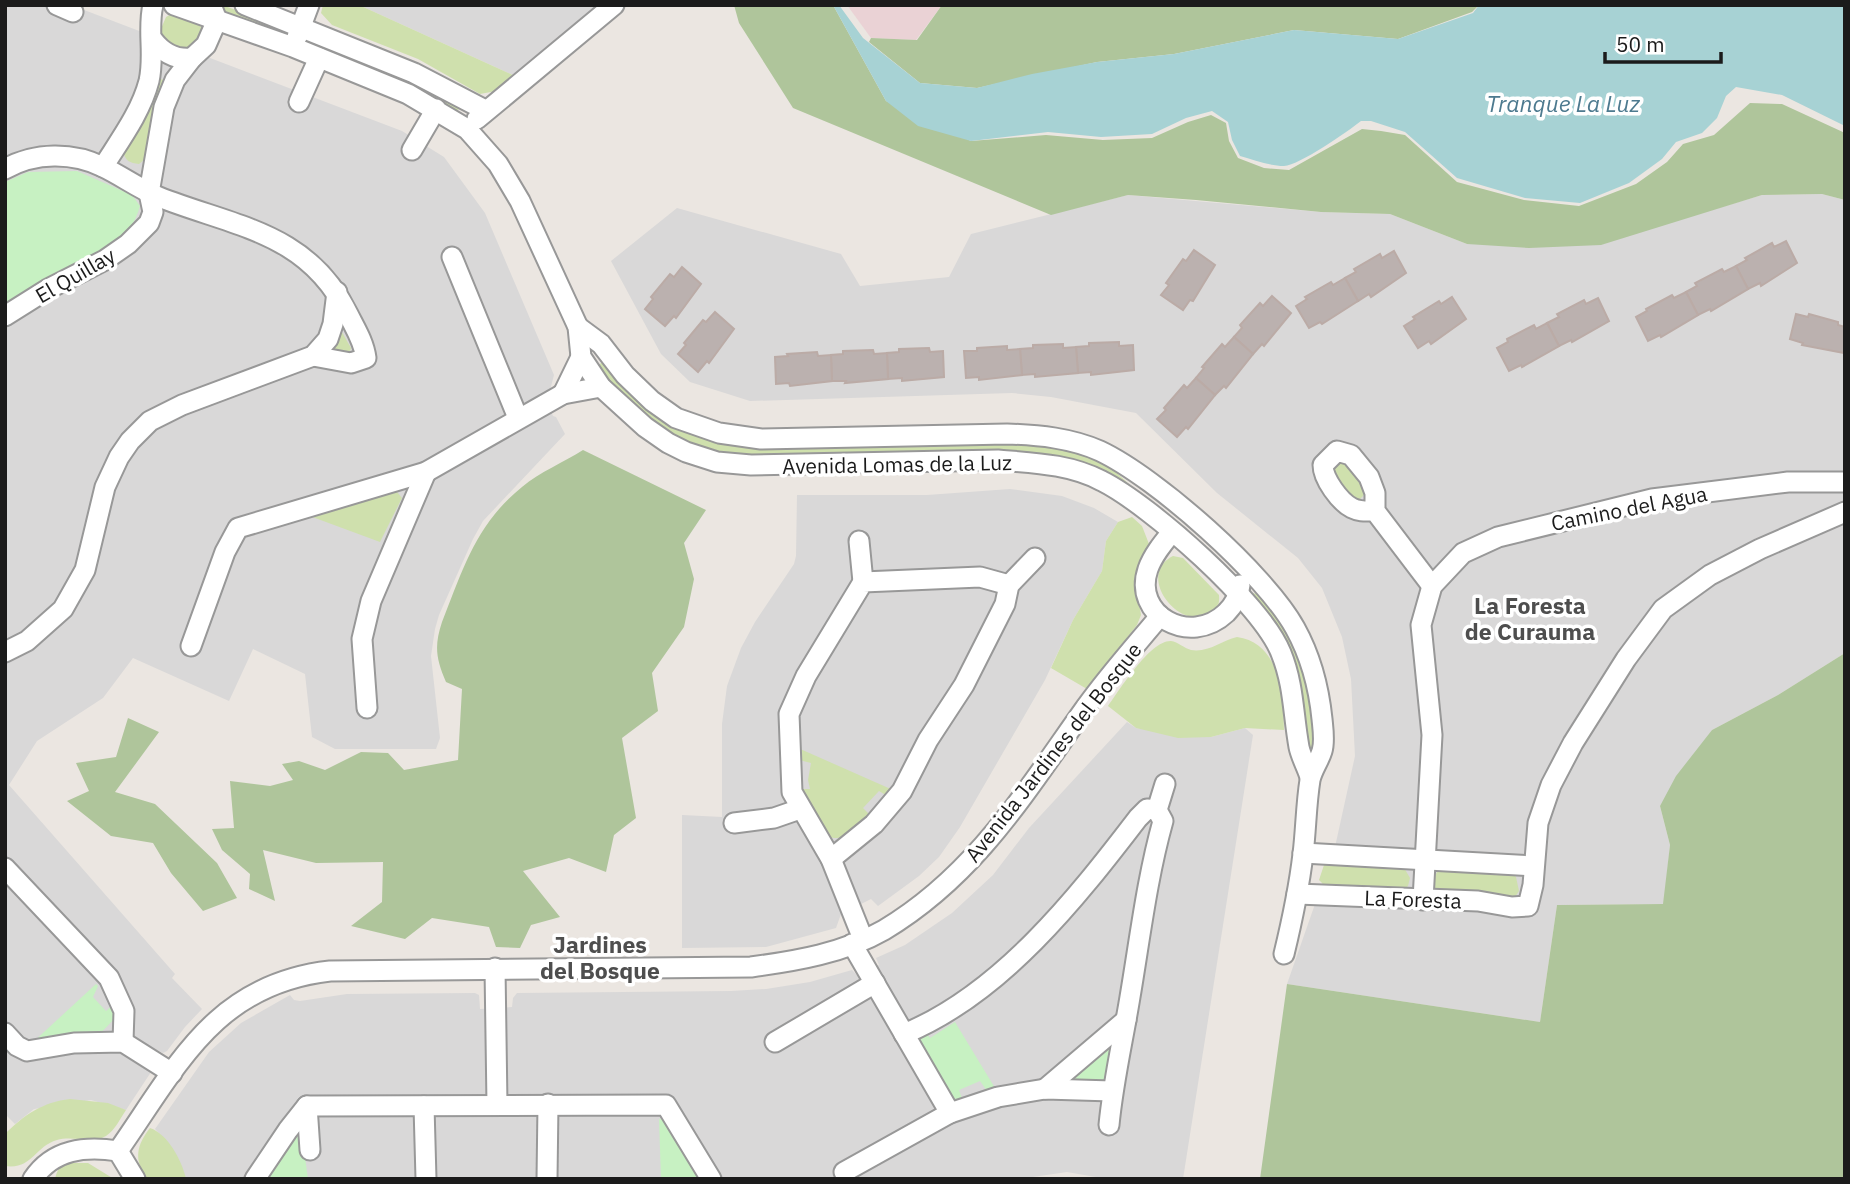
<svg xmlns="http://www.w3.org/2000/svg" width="1850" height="1184" viewBox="0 0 1850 1184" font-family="'IBM Plex Sans',sans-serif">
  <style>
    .residential { fill: #d9d8d8 }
    .commercial { fill: #ead2d5 }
    .grass { fill: #cfe0ad }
    .forest { fill: #afc59b }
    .park { fill: #c7f1c2 }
    .water { fill: #a7d2d4 }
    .building { fill: #bbb1af; stroke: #bbaba6; stroke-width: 2 }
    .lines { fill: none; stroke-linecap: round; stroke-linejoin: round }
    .minor-casing { stroke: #989898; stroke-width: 23 }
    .minor { stroke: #fff; stroke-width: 19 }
    .labels { text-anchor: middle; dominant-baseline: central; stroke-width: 7; stroke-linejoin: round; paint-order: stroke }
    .street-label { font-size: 21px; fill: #1b1b1b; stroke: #fff }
    .water-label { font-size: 23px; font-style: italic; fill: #4d7a8f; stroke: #fff }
    .neighbourhood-label { font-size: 23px; font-weight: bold; fill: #4e4e4e; stroke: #fff }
  </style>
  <rect width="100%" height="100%" fill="#ebe6e1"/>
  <g class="residential">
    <path d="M5 5H71L402 131 444 157 485 213 554 375 547 402 553 416 556 417 565 434 483 521 473 539 439 615 435 629 431 656 440 738 436 749H335L312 737 305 674 253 649 229 701 133 658 103 698 37 741 9 785 175 974 172 978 202 1009 185 1027 167 1051 163 1053 151 1047 142 1062 153 1069 126 1110 91 1100 34 1109 15 1124 5 1114Z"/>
    <path d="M359 5H598L515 76Z"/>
    <path d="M1822 194 1845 200V653L1778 695 1712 730 1660 806 1670 845 1664 904 1557 905 1540 1022 1287 984 1335 847 1355 756 1351 679 1342 637 1322 588 1298 558 1217 493 1136 413 1051 397 1012 393 750 401 690 382 661 354 611 261 677 208 841 254 860 286 949 277 971 234 1128 195 1321 212 1390 214 1467 244 1695 215 1762 195Z"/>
    <path d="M1010 489 1062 496 1094 508 1118 522 1106 541 1102 571 1073 620 1045 680 960 827 939 857 919 876 878 906 871 899 841 914 836 928 766 947 682 948V815L722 817V724L727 686 741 648 755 622 794 564 796 556 797 495H927Z"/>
    <path d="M1127 722 1136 728 1211 737 1245 728 1253 735 1183 1179H1107L1067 1172 1019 1179H186L166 1141 155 1129 209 1052 241 1023 290 995 294 1000 300 1001 347 994 475 993 479 995 480 1009 512 1007 513 998 517 993 731 991 766 989 810 982 852 970 857 975 879 965 876 958 905 945 952 913 993 875 1029 828Z"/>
  </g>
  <path class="commercial" d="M847 5H942L916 40 871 38Z"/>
  <g class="grass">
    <path d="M323 5H359L515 76 496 91 480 94 418 59 332 25 321 13Z"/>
    <path d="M225 6 280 27 282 32 280 34 223 15 222 7Z"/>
    <path d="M173 13C186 18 203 21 205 36L185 52 165 43 160 31 166 17Z"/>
    <path d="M313 40 425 85 458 105 460 108 455 113 311 44Z"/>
    <path d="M160 79 168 81 145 159 139 164C130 163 125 161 123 151L146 112Z"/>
    <path d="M339 327 351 348 348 357 330 351Z"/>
    <path d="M603 361 678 428 709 440 743 446 1000 438 1059 444 1102 460 1155 507 1058 457 1027 452 744 458C732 456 719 455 707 452 667 440 621 401 598 366Z"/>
    <path d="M1337 461 1344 462 1364 487V495L1360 499H1351L1332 473V466Z"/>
    <path d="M393 487 402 498 380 542 307 515Z"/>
    <path d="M1132 517 1142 526 1149 544 1136 584 1141 615 1137 625 1087 689 1051 668 1073 620 1102 571 1106 541 1118 522Z"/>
    <path d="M1173 556 1183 558 1219 595C1220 604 1217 610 1210 614 1179 632 1135 575 1173 556Z"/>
    <path d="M1246 592 1263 595 1290 631 1310 691 1315 748 1310 756 1303 714Z"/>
    <path d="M1237 637C1280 643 1284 695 1284 730L1245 728 1211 737 1178 738 1136 728 1108 706C1119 691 1150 640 1171 641 1178 642 1184 648 1191 650 1208 653 1221 641 1237 637Z"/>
    <path d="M798 748 893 790 889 797 879 791 863 808 873 818C856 831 847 843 825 836L799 789H810L808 780 811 763 799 760Z"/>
    <path d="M1329 864 1403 866 1410 878 1408 886 1399 893 1328 889 1319 880 1324 865Z"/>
    <path d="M1439 869 1509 870 1516 877 1519 891 1515 897 1508 899 1441 894 1434 888V877Z"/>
    <path d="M70 1099 108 1103 126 1110C120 1119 115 1130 106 1136 92 1144 72 1135 57 1140 34 1147 32 1170 5 1166V1134C24 1115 43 1102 70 1099Z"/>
    <path d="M150 1128C168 1134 182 1161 186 1179H146C134 1159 136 1146 150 1128Z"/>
    <path d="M68 1163H88L114 1179H55C57 1170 60 1165 68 1163Z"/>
  </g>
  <g class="forest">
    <path d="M734 5H833L886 101 971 141 1046 135 1103 140 1152 138 1188 122 1211 115 1226 123 1229 141 1238 158 1264 168 1289 170 1362 129 1381 131 1405 135 1457 182 1524 200 1579 206 1636 184 1667 162 1683 144 1714 135 1750 103 1782 104 1845 133V200L1822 194 1762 195 1601 245 1529 248 1467 244 1390 214 1321 212 1196 200 1128 195 1051 215 793 108 739 23Z"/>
    <path d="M942 5H1479L1472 12 1398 39 1294 30 1174 54 1097 62 977 88 920 83 869 42 871 38 917 40Z"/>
    <path d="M583 450 706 510 684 543 694 579 684 627 652 673 658 711 622 738 636 818 614 835 606 872 569 858 523 871 560 917 531 925 520 948 496 947 489 927 432 918 405 939 351 926 382 902 383 862 316 863 263 850 275 901 249 889 250 874 222 850 212 829 234 828 230 781 270 786 293 780 282 764 299 761 325 770 361 752 388 753 404 770 458 760 462 689 446 682C436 659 434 646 442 622 463 569 476 524 522 487 540 472 564 462 583 450Z"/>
    <path d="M1845 653V1179H1260L1287 984 1540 1022 1557 905 1663 904 1670 845 1660 806 1676 776 1712 730 1778 695Z"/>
    <path d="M128 718 159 732 115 792 155 804 217 863 237 898 203 911 171 873 153 843 111 836 67 801 89 791 76 763 116 757Z"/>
  </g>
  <g class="park">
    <path d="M77 171 132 195 140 206C127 253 86 254 50 276 34 286 21 299 5 308V182L28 172Z"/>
    <path d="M96 984 98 986 93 997 106 1011 114 1004 116 1017 98 1036 31 1044Z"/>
    <path d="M955 1022 995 1088 987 1091 980 1081 959 1090 963 1101 950 1097 915 1041 924 1030 930 1038Z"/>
    <path d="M1115 1035 1107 1080 1102 1083 1066 1082Z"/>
    <path d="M659 1119 669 1120 703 1179H661Z"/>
    <path d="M301 1128 308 1179H265Z"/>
  </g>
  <path class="water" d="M833 5H839L863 38 920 83 977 88 1032 74 1097 62 1174 54 1294 30 1398 39 1473 13 1479 5H1845V126L1782 95 1736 87 1726 96 1717 118 1702 133 1676 142 1662 159 1629 183 1580 203 1525 198 1457 178 1405 132 1371 121H1361C1347 132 1300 165 1284 166 1269 166 1254 160 1240 156L1232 140 1228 122 1212 111 1186 118 1152 134 1101 137 1048 132 971 141 918 126 886 101Z"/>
  <g class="building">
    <path d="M1786 241 1797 263 1761 286 1760 283 1748 289 1736 266 1747 260 1745 258 1772 243 1774 247Z"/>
    <path d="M1194 250 1215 265 1193 301 1190 300 1183 310 1161 295 1169 285 1166 283 1183 259 1186 261Z"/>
    <path d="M1394 251 1406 273 1371 297 1369 294 1358 301 1345 278 1356 272 1354 269 1380 254 1382 258Z"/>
    <path d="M1736 266 1748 289 1711 311 1710 309 1698 315 1686 292 1697 286 1695 283 1722 269 1724 272Z"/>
    <path d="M682 267 701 284 676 318 674 316 665 326 645 309 653 299 651 297 670 274 674 277Z"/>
    <path d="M1345 278 1358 301 1322 324 1320 322 1309 328 1296 306 1307 299 1305 297 1331 282 1333 285Z"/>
    <path d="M1686 292 1698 315 1661 337 1660 335 1648 341 1636 317 1647 311 1646 309 1672 295 1674 298Z"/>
    <path d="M1272 296 1291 313 1264 346 1262 344 1253 354 1234 337 1242 328 1240 325 1260 303 1263 306Z"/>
    <path d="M1452 297 1466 319 1431 344 1429 341 1418 348 1404 326 1415 319 1413 317 1439 301 1441 304Z"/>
    <path d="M1598 298 1609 321 1572 342 1571 340 1559 346 1547 323 1559 317 1557 314 1584 300 1586 304Z"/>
    <path d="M715 312 734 329 709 363 707 361 698 372 678 354 686 345 684 343 703 320 706 322Z"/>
    <path d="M1796 314 1808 317 1809 314 1838 322V325L1845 327 1844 353 1802 345 1803 343 1790 339Z"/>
    <path d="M1547 323 1559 346 1522 367 1521 365 1509 371 1497 348 1508 342 1507 339 1534 325 1536 329Z"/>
    <path d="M1234 337 1253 354 1226 388 1224 386 1215 395 1196 378 1204 368 1202 367 1222 344 1225 347Z"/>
    <path d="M1119 342V346L1133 345 1134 370 1091 375V372L1078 373 1076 347 1089 346V343Z"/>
    <path d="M1063 344V348L1076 347 1078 373 1035 377V374L1022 375 1020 349 1033 348V345Z"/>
    <path d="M1007 346V350L1020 349 1022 375 979 380V377L966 378 964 351H977V348Z"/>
    <path d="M929 348 930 352 943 351 944 377 902 381V378L888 379 887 353 899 352V349Z"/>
    <path d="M873 350 874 354 887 353 888 379 845 383 846 381H832L831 355 843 354V351Z"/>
    <path d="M817 352 818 356 831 355 832 381 790 386 789 383 776 384 775 357 788 356 787 354Z"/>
    <path d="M1196 378 1215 395 1188 429 1186 427 1177 437 1157 419 1166 410 1164 408 1184 385 1187 388Z"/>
  </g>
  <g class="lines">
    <defs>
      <g id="minor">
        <path d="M57 5 73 12"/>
        <path d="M174 5 293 47 408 94 467 129 498 164 520 201 578 327 581 357 601 387 645 427 668 443 686 452 717 462 751 465 998 460C1034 463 1070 464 1102 481 1150 505 1262 604 1281 653 1294 685 1293 714 1299 747 1301 757 1307 767 1310 777"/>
        <path d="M245 5 414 73 485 110"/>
        <path d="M297 37 309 5"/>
        <path d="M153 40C163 53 175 60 192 58"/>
        <path d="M299 102 319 58"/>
        <path d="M477 119 614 5"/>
        <path d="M412 150 436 109"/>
        <path d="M103 167C120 140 141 112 149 81 155 55 147 29 153 5"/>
        <path d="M5 169C35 152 73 152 103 167 122 176 139 189 159 197 235 227 308 232 348 314 355 328 364 342 366 358L351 363 313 356"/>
        <path d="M452 257 518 418"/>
        <path d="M5 316 48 289 105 260 128 244 149 223 153 212 149 193 164 107 175 80 192 58 206 45 217 20 213 10"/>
        <path d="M578 327 601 344 625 375 652 401 676 418 719 433 761 439 1007 434C1039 435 1071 438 1100 451 1157 478 1265 574 1295 628 1310 655 1319 689 1322 719 1323 729 1325 742 1322 751 1319 761 1312 770 1310 780 1306 805 1306 830 1303 854 1299 888 1292 921 1284 954"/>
        <path d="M563 394 581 357"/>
        <path d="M1375 511C1366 511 1360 512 1352 508 1340 502 1323 479 1323 465L1337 451 1351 455 1369 477 1375 493V511L1432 586"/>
        <path d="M1172 532C1163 543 1153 555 1148 569 1132 615 1190 647 1226 613 1234 605 1239 596 1240 585"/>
        <path d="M859 541 863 582"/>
        <path d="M191 646 225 552 238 528 426 472 563 394 601 387"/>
        <path d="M5 652 27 641 63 609 85 570 105 487 119 457 130 441 150 421 182 405 313 356 328 339 333 324 337 292"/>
        <path d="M367 708 362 639 371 601 426 472"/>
        <path d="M734 823 774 818 800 809"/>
        <path d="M1303 853 1533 866"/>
        <path d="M831 859 874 824 902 791 928 740 964 685 1005 604 1009 585 1035 558"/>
        <path d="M5 868 109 978 124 1011 123 1042"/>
        <path d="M1297 894 1478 901 1512 907 1528 906 1533 885 1538 823 1551 785 1573 743 1626 659 1663 609 1710 575 1760 549 1845 512"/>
        <path d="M1423 900 1432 735 1421 625 1432 586 1463 553 1498 537 1652 499 1788 482H1845"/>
        <path d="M863 939 831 859 792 792 789 714 806 676 863 582 980 577 1009 585"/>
        <path d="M852 944 950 1113"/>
        <path d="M495 968 497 1105"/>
        <path d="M5 1033 17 1046 27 1051 74 1043 123 1042 172 1073"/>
        <path d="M904 1034C1001 994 1076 899 1138 818L1147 809 1157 810"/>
        <path d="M775 1042 875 983"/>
        <path d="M1045 1089 1126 1020"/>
        <path d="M307 1106 310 1150"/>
        <path d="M424 1106 426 1179"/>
        <path d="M1109 1125C1113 1082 1123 1040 1130 997 1140 938 1147 878 1163 821L1157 810 1165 784"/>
        <path d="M118 1151C178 1065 215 984 330 971L751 967C796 961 844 953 884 930 976 875 1026 791 1086 707 1109 675 1135 646 1160 616"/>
        <path d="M844 1172 950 1113 998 1097 1045 1089 1112 1091"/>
        <path d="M33 1179C53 1149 85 1146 118 1151L135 1179"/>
        <path d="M255 1179 288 1130 307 1106 666 1105 711 1179"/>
        <path d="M547 1179 548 1104"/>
      </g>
    </defs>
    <use href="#minor" class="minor-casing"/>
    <use href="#minor" class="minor"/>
  </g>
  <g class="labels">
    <g class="street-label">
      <text transform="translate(75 275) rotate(-30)">El Quillay</text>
      <text transform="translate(897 464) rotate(-1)">Avenida Lomas de la Luz</text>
      <text transform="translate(1629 508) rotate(-11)">Camino del Agua</text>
      <text transform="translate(1053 752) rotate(-52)">Avenida Jardines del Bosque</text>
      <text transform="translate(1413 899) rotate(2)">La Foresta</text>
    </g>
    <g class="water-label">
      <text x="1563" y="103">Tranque La Luz</text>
    </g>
    <g class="neighbourhood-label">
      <text x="1530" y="605">La Foresta<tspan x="1530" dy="26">de Curauma</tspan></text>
      <text x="600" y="944">Jardines<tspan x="600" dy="26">del Bosque</tspan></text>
    </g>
  </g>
  <rect width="1850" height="1184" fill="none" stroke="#1b1b1b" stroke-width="14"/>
  <path d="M1605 52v10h116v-10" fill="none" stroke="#1b1b1b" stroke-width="3.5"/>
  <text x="1616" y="52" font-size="21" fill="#1b1b1b" stroke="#ffffff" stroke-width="5" paint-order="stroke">50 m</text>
</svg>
